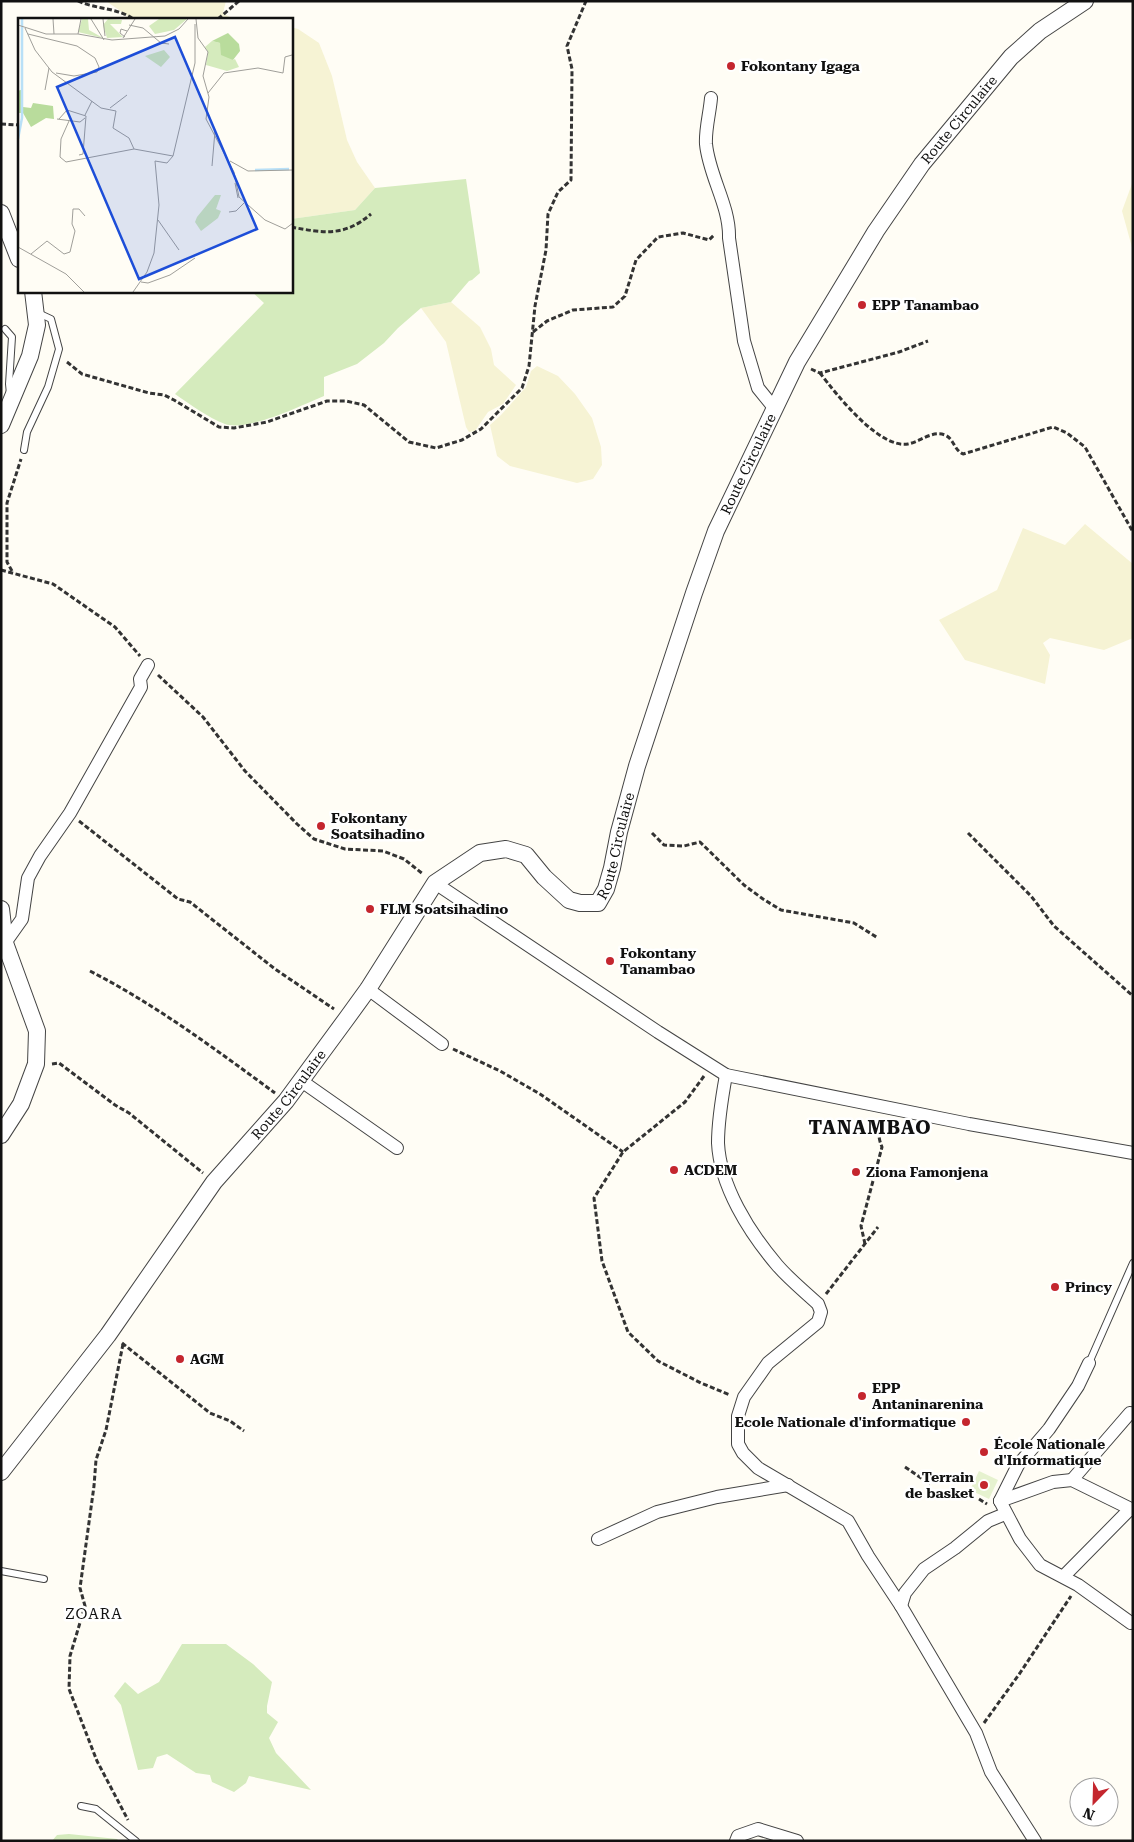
<svg xmlns="http://www.w3.org/2000/svg" width="1134" height="1842" viewBox="0 0 1134 1842" font-family="'Roboto Serif',serif">
  <style>
    .farmland { fill: #f6f3d4 }
    .green { fill: #d5ebbd }
    .pitch { fill: #e6f2cf }
    .lines { fill: none; stroke-linecap: round; stroke-linejoin: round }
    .service-casing { stroke: #444; stroke-width: 8 }
    .minor-casing { stroke: #444; stroke-width: 14 }
    .tertiary-casing { stroke: #444; stroke-width: 18 }
    .path { stroke: #333; stroke-width: 3; stroke-dasharray: 5 2.5; stroke-linecap: butt }
    .service { stroke: #fff; stroke-width: 6 }
    .minor { stroke: #fff; stroke-width: 12 }
    .tertiary { stroke: #fff; stroke-width: 16 }
    .poi-dot { fill: #c4262e; stroke: #fff; stroke-width: 2 }
    .labels { text-anchor: middle; dominant-baseline: central; stroke-width: 5; stroke-linejoin: round; paint-order: stroke }
    .poi-label { font-size: 14px; font-weight: bold; fill: #111; stroke: #fff; text-anchor: start }
    .street-label { font-size: 14px; fill: #111; stroke: #fff }
    .neighbourhood-label { font-size: 15px; letter-spacing: 1px; fill: #111; stroke: #fff }
    .district-label { font-size: 19px; font-weight: bold; letter-spacing: 1px; fill: #111; stroke: #fff }
    .inset-river { fill: none; stroke: #b9e0f7; stroke-width: 2.5 }
    .inset-road { fill: none; stroke: #a09f9a; stroke-width: 1 }
    .view { fill: #1d4ed8; fill-opacity: 0.15; stroke: #1d4ed8; stroke-width: 2.5 }
    .inset-edge { fill: none; stroke: #111; stroke-width: 2.5 }
  </style>
  <rect width="100%" height="100%" fill="#fffdf5"/>
  <g class="farmland">
    <path d="M106 1H226L223 13 233 19H132Z"/>
    <path d="M291 27 298 29 319 43 332 76 347 140 357 162 375 188 355 210 291 219Z"/>
    <path d="M1133 181V251L1122 211Z"/>
    <path d="M451 302 480 327 491 349 494 365 516 385 503 404 488 412 475 431 469 432 466 427 446 342 421 308Z"/>
    <path d="M537 366 558 376 575 394 592 418 601 447 602 465 593 479 577 483 510 466 497 456 490 425 501 415 526 387 531 371Z"/>
    <path d="M1085 524 1133 564V638L1104 650 1050 638 1043 643 1050 655 1045 684 965 660 939 620 997 590 1023 528 1065 545Z"/>
  </g>
  <g class="green">
    <path d="M466 179 480 273 472 280 469 281 451 302 421 308 398 328 384 343 357 364 324 377V396C302 405 248 432 225 424 207 417 191 405 175 394L264 303 251 291H291V219L355 210 375 188Z"/>
    <path d="M182 1644H226L253 1664 272 1682 267 1706V1713L278 1722 269 1738 276 1753 311 1790 249 1776 246 1783 234 1792 212 1782 210 1775 196 1773 167 1754 157 1757 153 1768 138 1770 121 1705 114 1696 125 1682 138 1694 159 1682Z"/>
    <path d="M69 1834 117 1839 119 1841H52L57 1835Z"/>
  </g>
  <path class="pitch" d="M979 1471 998 1480 989 1499 970 1490Z"/>
  <g class="lines">
    <defs>
      <g id="service">
        <path d="M5 329 12 337 9 384 10 394"/>
        <path d="M24 450 27 432 48 387 59 349 51 319 36 312"/>
        <path d="M1089 1363 1133 1263"/>
        <path d="M1 1571 44 1579"/>
        <path d="M81 1806 96 1809 136 1841"/>
      </g>
      <g id="minor">
        <path d="M711 98C710 112 705 130 706 144 709 176 730 206 729 238L744 341 758 388 775 409"/>
        <path d="M435 883 658 1032 726 1075 969 1124 1133 1153"/>
        <path d="M5 943 22 919 28 878 40 856 70 813 141 687 140 679 148 665"/>
        <path d="M368 989 442 1044"/>
        <path d="M726 1075C722 1097 718 1120 718 1143 720 1186 749 1232 777 1265 789 1279 804 1291 818 1304L821 1312 818 1322 768 1363 744 1397 738 1416V1444L743 1453 758 1468 848 1521 868 1556 901 1606 976 1733 991 1772 1035 1841"/>
        <path d="M300 1080 397 1148"/>
        <path d="M1072 1480 1130 1413"/>
        <path d="M1000 1501 1020 1539 1040 1565 1078 1585 1131 1623 1133 1622"/>
        <path d="M1000 1501 1018 1465 1049 1429 1078 1386 1089 1363"/>
        <path d="M1000 1501 1053 1482 1072 1480 1133 1510"/>
        <path d="M598 1539 657 1512 717 1497 788 1485"/>
        <path d="M1064 1576 1130 1509"/>
        <path d="M901 1606 905 1593 924 1569 955 1548 988 1521 1005 1514"/>
        <path d="M736 1841 738 1836 758 1829 797 1841"/>
      </g>
      <g id="tertiary">
        <path d="M1 213 19 259"/>
        <path d="M1 425 30 356 37 325 33 291"/>
        <path d="M1 909 5 943 37 1031 36 1064 21 1104 1 1135"/>
        <path id="s1" d="M1 1472 108 1335 214 1182 286 1101 347 1018 368 989 435 883 480 853 506 849 526 855 544 877 569 900 580 903H598L606 889 612 868 619 832 637 766 694 593 716 531 797 362 876 231 922 164 1011 57 1040 31 1085 1"/>
      </g>
    </defs>
    <use href="#service" class="service-casing"/>
    <use href="#minor" class="minor-casing"/>
    <use href="#tertiary" class="tertiary-casing"/>
    <g class="path">
      <path d="M78 1C95 9 119 8 133 19"/>
      <path d="M218 19 239 1"/>
      <path d="M1 124 19 125"/>
      <path d="M291 227C324 233 344 237 371 214"/>
      <path d="M533 332 547 321 573 310 613 307 625 296 636 260 658 237 683 233 709 240 714 235"/>
      <path d="M67 362 82 374 149 393 164 395 174 400 219 427 234 428 267 422 327 401H346L364 405 409 442 436 448 462 440 481 429 522 388 529 366 535 306 546 250 548 214 558 192 571 180 572 69 567 46 586 1"/>
      <path d="M811 369 820 373 899 352 928 341"/>
      <path d="M820 373C836 394 879 449 908 444 920 442 932 430 945 435 954 439 954 450 963 454L1053 427 1067 433 1085 447 1133 532"/>
      <path d="M1 570 53 584 115 627 140 656"/>
      <path d="M12 571 7 562V503L21 459"/>
      <path d="M158 675 203 717 245 771 297 824 314 839 345 849 383 851 404 859 423 874"/>
      <path d="M79 821 178 899 190 902 275 969 334 1009"/>
      <path d="M652 833 664 845 684 846 700 842 744 885 763 899 781 910 854 923 878 938"/>
      <path d="M968 833 1031 896 1054 926 1133 996"/>
      <path d="M90 971C156 1005 215 1049 275 1093"/>
      <path d="M453 1049 500 1071 540 1094 623 1152"/>
      <path d="M52 1064 59 1063 115 1105 129 1113 203 1173"/>
      <path d="M704 1076 685 1102 623 1152 594 1198 602 1261 628 1332 658 1361 701 1383 730 1395"/>
      <path d="M865 1244 861 1226 882 1147C878 1138 877 1128 885 1121"/>
      <path d="M826 1294 878 1227"/>
      <path d="M122 1343 210 1413 230 1421 244 1431"/>
      <path d="M123 1344 106 1430 96 1460 94 1486 80 1588 85 1606 70 1656 69 1689 97 1761 128 1820"/>
      <path d="M905 1467 930 1484"/>
      <path d="M979 1499 987 1504"/>
      <path d="M984 1723 1020 1673 1071 1596"/>
    </g>
    <use href="#service" class="service"/>
    <use href="#minor" class="minor"/>
    <use href="#tertiary" class="tertiary"/>
  </g>
  <g class="poi-dot">
    <circle cx="731" cy="66" r="5"/>
    <circle cx="862" cy="305" r="5"/>
    <circle cx="321" cy="826" r="5"/>
    <circle cx="370" cy="909" r="5"/>
    <circle cx="610" cy="961" r="5"/>
    <circle cx="674" cy="1170" r="5"/>
    <circle cx="856" cy="1172" r="5"/>
    <circle cx="1055" cy="1287" r="5"/>
    <circle cx="180" cy="1359" r="5"/>
    <circle cx="862" cy="1396" r="5"/>
    <circle cx="966" cy="1422" r="5"/>
    <circle cx="984" cy="1452" r="5"/>
    <circle cx="984" cy="1485" r="5"/>
  </g>
  <g class="labels">
    <g class="poi-label">
      <text x="741" y="66">Fokontany Igaga</text>
      <text x="872" y="305">EPP Tanambao</text>
      <text x="331" y="818">Fokontany<tspan x="331" dy="16">Soatsihadino</tspan></text>
      <text x="380" y="909">FLM Soatsihadino</text>
      <text x="620" y="953">Fokontany<tspan x="620" dy="16">Tanambao</tspan></text>
      <text x="684" y="1170">ACDEM</text>
      <text x="866" y="1172">Ziona Famonjena</text>
      <text x="1065" y="1287">Princy</text>
      <text x="190" y="1359">AGM</text>
      <text x="872" y="1388">EPP<tspan x="872" dy="16">Antaninarenina</tspan></text>
      <text x="956" y="1422" text-anchor="end">Ecole Nationale d'informatique</text>
      <text x="994" y="1444">École Nationale<tspan x="994" dy="16">d'Informatique</tspan></text>
      <text x="974" y="1477" text-anchor="end">Terrain<tspan x="974" dy="16">de basket</tspan></text>
    </g>
    <g class="street-label">
      <text stroke="none"><textPath href="#s1" startOffset="1796">Route Circulaire</textPath></text>
      <text stroke="none"><textPath href="#s1" startOffset="1391">Route Circulaire</textPath></text>
      <text stroke="none"><textPath href="#s1" startOffset="986">Route Circulaire</textPath></text>
      <text stroke="none"><textPath href="#s1" startOffset="475">Route Circulaire</textPath></text>
    </g>
    <g class="neighbourhood-label">
      <text x="94" y="1614">ZOARA</text>
    </g>
    <g class="district-label">
      <text x="870" y="1127">TANAMBAO</text>
    </g>
  </g>
  <g transform="translate(18 18)">
    <rect width="275" height="275" fill="#fffdf5"/>
    <path d="M64 1H70L71 12 85 20 60 14ZM90 1 104 2 103 6H92L105 19 89 20 85 7ZM141 1H169L156 12 137 16 131 8ZM194 23 202 25 205 33 215 42 217 41 221 49 209 53 188 47 190 34 187 29ZM146 32 152 39 143 49 127 38ZM197 177H203L198 191 203 193 200 200 183 213 177 204 179 199Z" fill="#d5ebbd"/>
    <path d="M210 15 221 26 222 33 215 42 203 37 202 25 194 23ZM5 71V89L13 90 15 85 35 88 36 101 28 100 13 109 5 95H1L0 73Z" fill="#b9dc9c"/>
    <path class="inset-river" d="M0 121 4 100V1M237 152 271 151"/>
    <path class="inset-road" d="M35 1 36 16M73 1 86 22M85 1 87 18M178 1 180 20 190 34 185 58 191 79 188 101 216 154 221 179 247 202 267 211 275 205M0 7 28 16H60L94 22 147 18 161 11 170 1M111 7 125 10 143 25 151 26M7 10 17 32 34 54 83 90 98 93 95 110 111 120 116 131M10 16 59 28 77 40 81 49 79 54 56 58 38 55M60 16 63 1M107 19 102 15 103 11 109 13M105 20 117 1M27 72 31 50M190 75 206 55 240 50 265 55 267 39 274 37M92 90 109 77M67 97 74 83M39 101 62 104 67 100M41 101 49 92 68 98M51 103 43 121 42 139 48 144 116 131 155 138M61 137 65 136 68 98M212 143 230 153 275 152M194 148 197 113M217 165 220 180M211 194 218 193 226 185M140 202 161 232M0 229 48 256 66 274M13 236 29 223 46 236 52 234 57 213 54 206 55 191H61L67 198M123 264 130 265 152 257 177 240M115 274 129 254 136 235 141 187 137 143 149 145 155 138 177 45V6"/>
    <path class="view" d="M157 19 239 211 121 261 39 69Z"/>
    <rect width="275" height="275" class="inset-edge"/>
  </g>
  <rect width="1134" height="1842" fill="none" stroke="#111111" stroke-width="5"/>
  <g transform="translate(1094 1802) rotate(203)"><circle r="24" fill="#ffffff" stroke="#a0a0a0"/>
  <path d="M0-4L9 19L0 12L-9 19Z" fill="#c4262e"/>
  <text y="-8" font-size="14" font-weight="bold" text-anchor="middle" fill="#111111">N</text>
  </g>
</svg>
